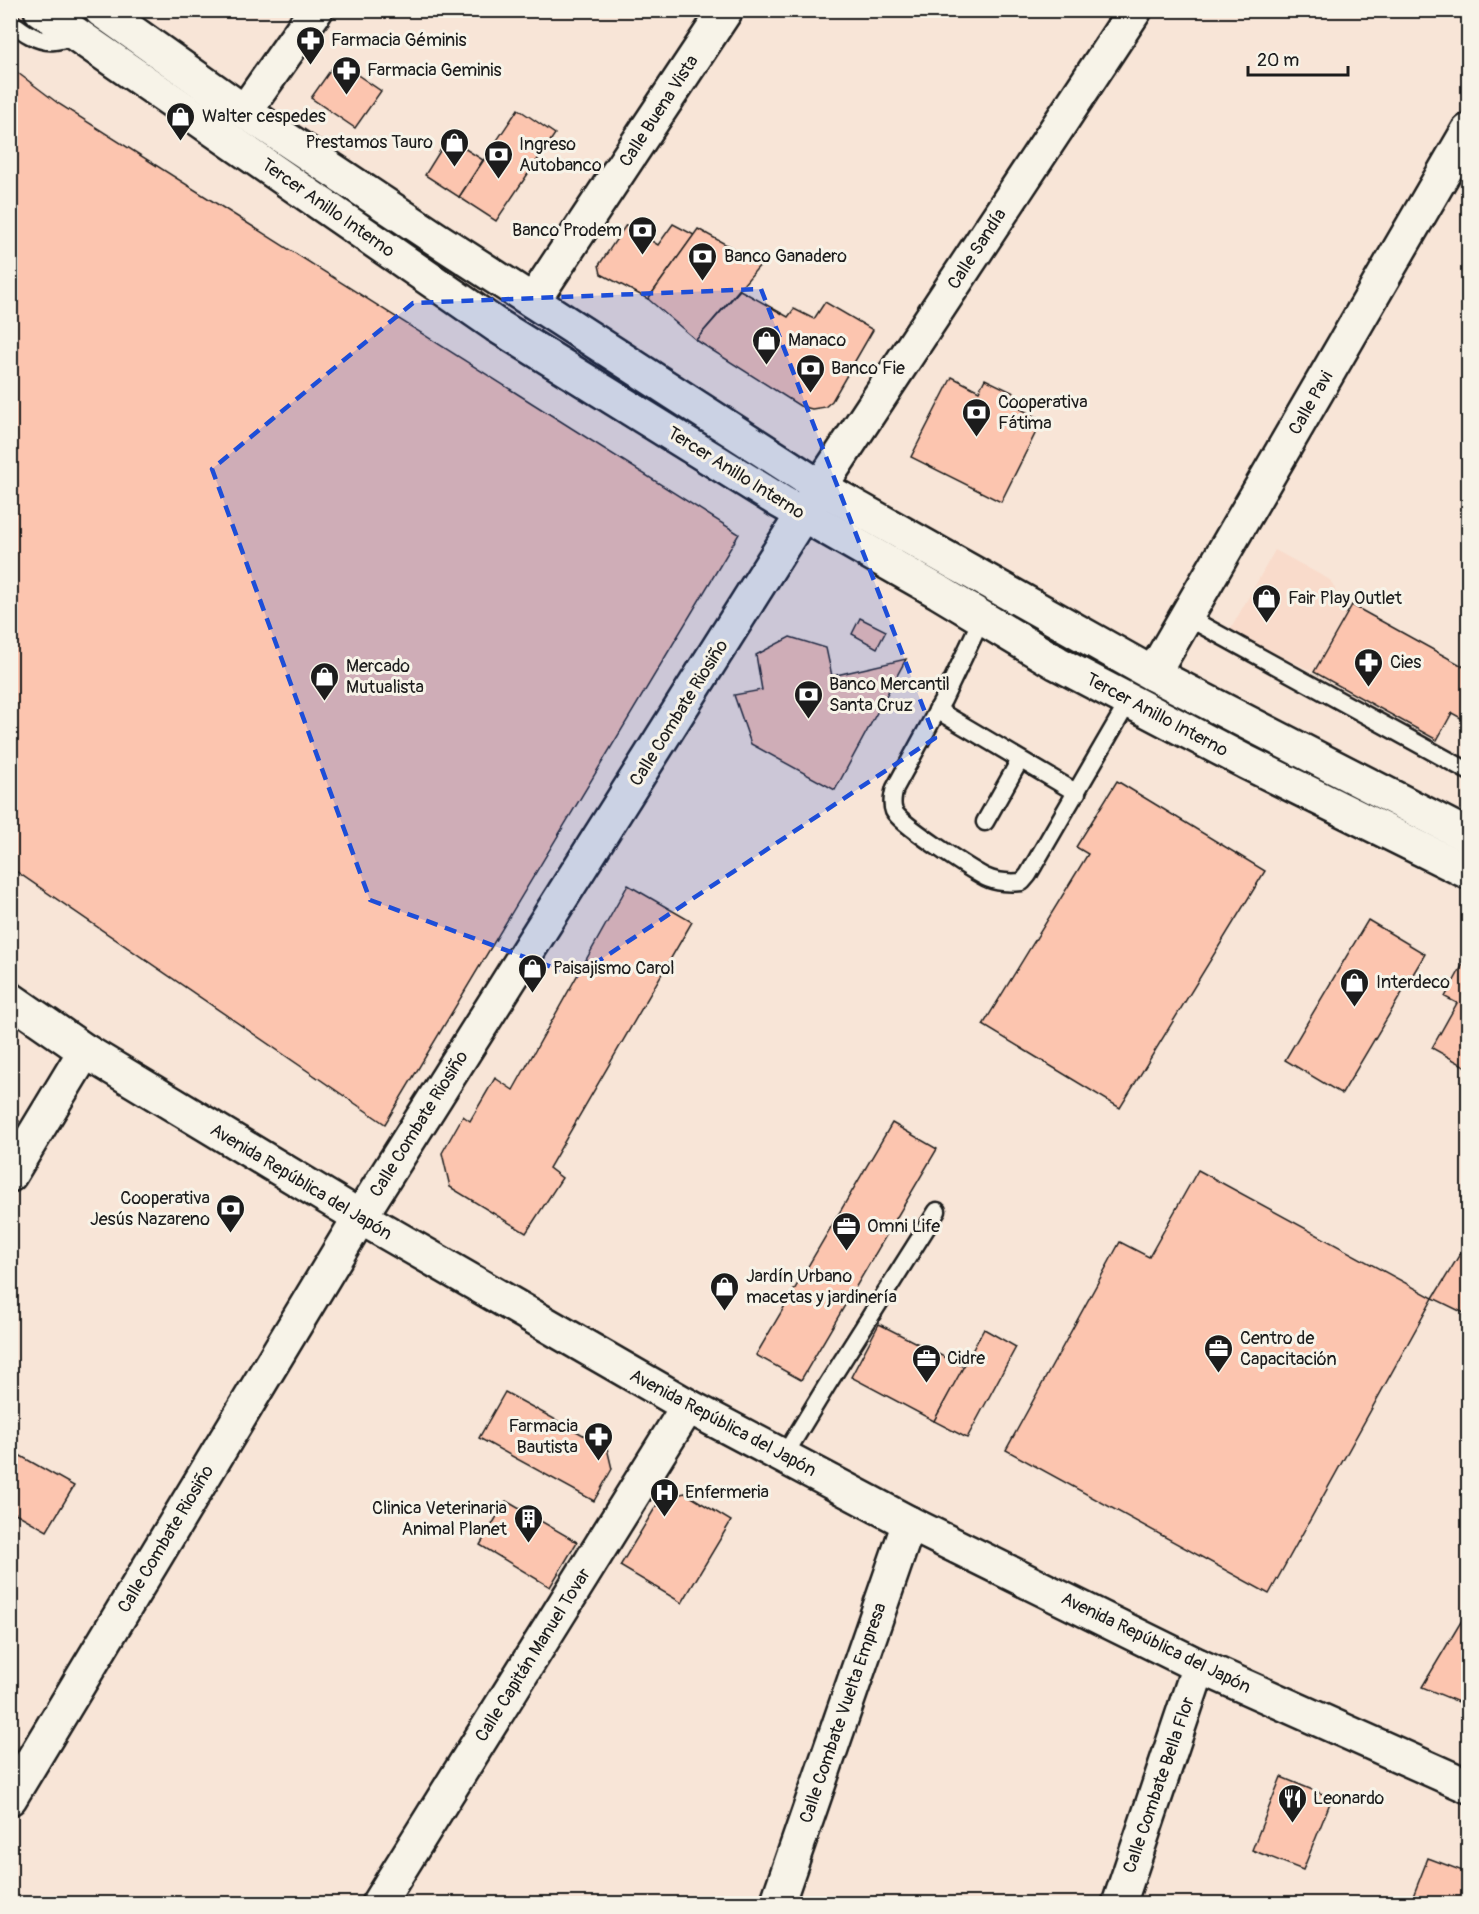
<svg xmlns="http://www.w3.org/2000/svg" width="1479" height="1914" viewBox="0 0 1479 1914" font-family="Pangolin,sans-serif">
  <style>
    .built { fill: #f9dbcb }
    .building { fill: #fcc5af; stroke: #1c1c1c; stroke-width: 1.5 }
    .lines { fill: none; stroke-linecap: round; stroke-linejoin: round }
    .service-casing { stroke: #1c1c1c; stroke-width: 21 }
    .minor-casing { stroke: #1c1c1c; stroke-width: 38 }
    .tertiary-casing { stroke: #1c1c1c; stroke-width: 38 }
    .secondary-casing { stroke: #1c1c1c; stroke-width: 38 }
    .service { stroke: #f7f3e8; stroke-width: 16 }
    .minor { stroke: #f7f3e8; stroke-width: 33 }
    .tertiary { stroke: #f7f3e8; stroke-width: 33 }
    .secondary { stroke: #f7f3e8; stroke-width: 33 }
    .marked { fill: #1d4ed8; fill-opacity: 0.2; stroke: #1d4ed8; stroke-width: 4.5; stroke-dasharray: 12 8; stroke-linejoin: round }
    .labels { text-anchor: middle; dominant-baseline: central; stroke-width: 6; stroke-linejoin: round; paint-order: stroke }
    .poi-label { font-size: 18px; fill: #1c1c1c; stroke: #f7f3e8; text-anchor: start }
    .street-label { font-size: 18px; fill: #1c1c1c; stroke: #f7f3e8 }
  </style>
  <rect width="100%" height="100%" fill="#f8e5d7"/>
  <filter id="ink" filterUnits="userSpaceOnUse"><feTurbulence type="fractalNoise" baseFrequency=".0167" numOctaves="2"/><feDisplacementMap in="SourceGraphic" scale="12" xChannelSelector="R" yChannelSelector="G"/><feConvolveMatrix kernelMatrix="1 2 1 2 8 2 1 2 1" color-interpolation-filters="sRGB"/></filter>
  <g filter="url(#ink)">
    <path class="built" d="M1275 550 1330 580 1335 589 1336 607 1347 615 1314 672 1229 632Z"/>
    <g class="building">
      <path d="M337 61 381 91 355 128 311 98Z"/>
      <path d="M10 67 59 104 739 534 385 1124 10 867Z"/>
      <path d="M518 109 555 134 496 221 459 197Z"/>
      <path d="M448 138 483 160 459 197 425 175Z"/>
      <path d="M673 224 694 235 648 299 601 274 599 265 626 225 658 245Z"/>
      <path d="M698 229 761 264 696 340 648 299Z"/>
      <path d="M740 290 788 317 794 309 814 319 825 302 873 330 832 401 825 407 812 409 800 406 696 340Z"/>
      <path d="M952 377 979 391 985 379 1014 393 1009 403 1042 420 1001 502 911 457Z"/>
      <path d="M1352 605 1468 669V722L1452 713 1437 740 1314 672Z"/>
      <path d="M860 618 886 631 877 648 852 634Z"/>
      <path d="M790 637 826 648 832 676 906 659 835 790 751 744 734 695 762 690 756 655Z"/>
      <path d="M1117 781 1265 871 1120 1108 983 1025 1088 854 1076 847Z"/>
      <path d="M628 885 692 922 549 1168 562 1178 526 1233 450 1187 442 1153 463 1116 470 1121 495 1078 513 1090Z"/>
      <path d="M1368 920 1425 954 1342 1094 1285 1060Z"/>
      <path d="M1468 955V1068L1432 1048 1457 1003 1445 997Z"/>
      <path d="M10 1116 19 1121 10 1135Z"/>
      <path d="M892 1123 937 1149 801 1380 756 1355Z"/>
      <path d="M1198 1170 1433 1298 1269 1594 1006 1450 1120 1242 1149 1257Z"/>
      <path d="M1468 1241V1315L1433 1298Z"/>
      <path d="M879 1324 964 1367 934 1421 851 1377Z"/>
      <path d="M984 1329 1016 1347 967 1438 934 1421Z"/>
      <path d="M505 1392 607 1448 612 1469 594 1501 479 1438Z"/>
      <path d="M19 1455 74 1486 47 1531 10 1510V1470Z"/>
      <path d="M685 1493 731 1521 682 1603 620 1566 661 1498Z"/>
      <path d="M506 1501 577 1542 550 1587 480 1545Z"/>
      <path d="M1468 1610V1706L1422 1687Z"/>
      <path d="M1281 1777 1332 1798 1303 1870 1252 1850Z"/>
      <path d="M1428 1858 1468 1873V1893L1464 1904H1410Z"/>
    </g>
    <g class="lines">
      <defs>
        <g id="service">
          <path d="M10 21C22 31 38 43 54 41 63 40 69 37 78 39"/>
          <path d="M1187 617 1468 771"/>
          <path d="M982 618 943 700 895 788C893 795 891 804 894 811 900 824 970 869 985 877 997 883 1009 883 1022 882L1028 875 1129 701"/>
          <path d="M937 710 1077 793"/>
          <path d="M985 822 1020 760"/>
          <path d="M784 1456 827 1385 937 1211"/>
        </g>
        <g id="minor">
          <path d="M245 111 316 10"/>
          <path d="M533 301 726 10"/>
          <path d="M1153 674 1468 131"/>
          <path d="M10 1175 85 1051"/>
          <path d="M10 1798 360 1217 820 487 1135 10"/>
          <path d="M378 1904 688 1406"/>
          <path d="M777 1904 909 1523"/>
          <path d="M1119 1904 1199 1666"/>
        </g>
        <path id="tertiary" d="M10 999 85 1051 360 1217 688 1406 909 1523 1199 1666 1468 1786"/>
        <g id="secondary">
          <path d="M41 10 496 325 781 502 939 592 1057 663 1246 762 1468 872"/>
          <path d="M101 10 229 101 435 238 820 487 1153 674 1468 836"/>
        </g>
      </defs>
      <use href="#service" class="service-casing"/>
      <use href="#minor" class="minor-casing"/>
      <use href="#tertiary" class="tertiary-casing"/>
      <use href="#secondary" class="secondary-casing"/>
      <use href="#service" class="service"/>
      <use href="#minor" class="minor"/>
      <use href="#tertiary" class="tertiary"/>
      <use href="#secondary" class="secondary"/>
    </g>
  </g>
  <path class="marked" d="M761 289 935 738 576 976 370 900 212 469 413 303Z"/>
  <defs>
    <symbol id="pharmacy-pin" viewBox="-11 -11 22 30"><path d="M0 17L-7.5 6A9.5 9.5 0 1 1 7.5 6Z" fill="#1c1c1c" stroke="#f7f3e8"/><path d="M-2-6h4v4h4v4h-4v4h-4v-4h-4v-4h4Z" fill="#fff"/></symbol>
    <symbol id="shop-pin" viewBox="-11 -11 22 30"><path d="M0 17L-7.5 6A9.5 9.5 0 1 1 7.5 6Z" fill="#1c1c1c" stroke="#f7f3e8"/><path d="M-5-2.5h2.3a2.7 3.5 0 0 1 5.4 0H5L5.5 6h-11ZM-1.5-2.5h3a1.5 2.3 0 0 0-3 0Z" fill="#fff"/></symbol>
    <symbol id="bank-pin" viewBox="-11 -11 22 30"><path d="M0 17L-7.5 6A9.5 9.5 0 1 1 7.5 6Z" fill="#1c1c1c" stroke="#f7f3e8"/><path d="M-6-4H6V4H-6ZM0-2.3a2.3 2.3 0 1 0 0 4.6a2.3 2.3 0 1 0 0-4.6Z" fill="#fff"/></symbol>
    <symbol id="office-pin" viewBox="-11 -11 22 30"><path d="M0 17L-7.5 6A9.5 9.5 0 1 1 7.5 6Z" fill="#1c1c1c" stroke="#f7f3e8"/><path d="M-6-3h4V-5.5h4V-3h4V5H-6ZM-1-4.5V-3h2v-1.5ZM-6 0V1H6V0Z" fill="#fff"/></symbol>
    <symbol id="hospital-pin" viewBox="-11 -11 22 30"><path d="M0 17L-7.5 6A9.5 9.5 0 1 1 7.5 6Z" fill="#1c1c1c" stroke="#f7f3e8"/><path d="M-5-5h3v3.5h4V-5h3V5h-3V1.5h-4V5h-3Z" fill="#fff"/></symbol>
    <symbol id="building-pin" viewBox="-11 -11 22 30"><path d="M0 17L-7.5 6A9.5 9.5 0 1 1 7.5 6Z" fill="#1c1c1c" stroke="#f7f3e8"/><path d="M-4-6H4V6H1V3H-1V6H-4ZM-2.5-4.3h1.7v1.8h-1.7ZM.8-4.3h1.7v1.8H.8ZM-2.5-1h1.7V.8h-1.7ZM.8-1h1.7V.8H.8Z" fill="#fff"/></symbol>
    <symbol id="restaurant-pin" viewBox="-11 -11 22 30"><path d="M0 17L-7.5 6A9.5 9.5 0 1 1 7.5 6Z" fill="#1c1c1c" stroke="#f7f3e8"/><path d="M-5-6h1v4h1v-4h1v4h1v-4h1v5L-1.5 .5V6h-2V.5L-5-1ZM5-6V6H3V1.5H1.5Q1.5-4 5-6Z" fill="#fff"/></symbol>
  </defs>
  <g fill-rule="evenodd">
    <use href="#pharmacy-pin" x="294" y="24" width="33" height="45"/>
    <use href="#pharmacy-pin" x="330" y="54" width="33" height="45"/>
    <use href="#shop-pin" x="164" y="100" width="33" height="45"/>
    <use href="#shop-pin" x="438" y="126" width="33" height="45"/>
    <use href="#bank-pin" x="482" y="138" width="33" height="45"/>
    <use href="#bank-pin" x="626" y="214" width="33" height="45"/>
    <use href="#bank-pin" x="686" y="240" width="33" height="45"/>
    <use href="#shop-pin" x="750" y="324" width="33" height="45"/>
    <use href="#bank-pin" x="794" y="352" width="33" height="45"/>
    <use href="#bank-pin" x="960" y="396" width="33" height="45"/>
    <use href="#shop-pin" x="1250" y="582" width="33" height="45"/>
    <use href="#pharmacy-pin" x="1352" y="646" width="33" height="45"/>
    <use href="#shop-pin" x="308" y="660" width="33" height="45"/>
    <use href="#bank-pin" x="792" y="678" width="33" height="45"/>
    <use href="#shop-pin" x="516" y="952" width="33" height="45"/>
    <use href="#shop-pin" x="1338" y="966" width="33" height="45"/>
    <use href="#bank-pin" x="214" y="1192" width="33" height="45"/>
    <use href="#office-pin" x="830" y="1210" width="33" height="45"/>
    <use href="#shop-pin" x="708" y="1270" width="33" height="45"/>
    <use href="#office-pin" x="1202" y="1332" width="33" height="45"/>
    <use href="#office-pin" x="910" y="1342" width="33" height="45"/>
    <use href="#pharmacy-pin" x="582" y="1420" width="33" height="45"/>
    <use href="#hospital-pin" x="648" y="1476" width="33" height="45"/>
    <use href="#building-pin" x="512" y="1502" width="33" height="45"/>
    <use href="#restaurant-pin" x="1276" y="1782" width="33" height="45"/>
  </g>
  <g class="labels">
    <g class="poi-label">
      <text x="331" y="40">Farmacia Géminis</text>
      <text x="367" y="70">Farmacia Geminis</text>
      <text x="202" y="116">Walter cespedes</text>
      <text x="433" y="142" text-anchor="end">Prestamos Tauro</text>
      <text x="519" y="144">Ingreso<tspan x="519" dy="21">Autobanco</tspan></text>
      <text x="622" y="230" text-anchor="end">Banco Prodem</text>
      <text x="724" y="256">Banco Ganadero</text>
      <text x="788" y="340">Manaco</text>
      <text x="831" y="368">Banco Fie</text>
      <text x="998" y="402">Cooperativa<tspan x="998" dy="21">Fátima</tspan></text>
      <text x="1288" y="598">Fair Play Outlet</text>
      <text x="1390" y="662">Cies</text>
      <text x="346" y="666">Mercado<tspan x="346" dy="21">Mutualista</tspan></text>
      <text x="829" y="684">Banco Mercantil<tspan x="829" dy="21">Santa Cruz</tspan></text>
      <text x="553" y="968">Paisajismo Carol</text>
      <text x="1376" y="982">Interdeco</text>
      <text x="210" y="1198" text-anchor="end">Cooperativa<tspan x="210" dy="21">Jesús Nazareno</tspan></text>
      <text x="867" y="1226">Omni Life</text>
      <text x="746" y="1276">Jardín Urbano<tspan x="746" dy="21">macetas y jardinería</tspan></text>
      <text x="1240" y="1338">Centro de<tspan x="1240" dy="21">Capacitación</tspan></text>
      <text x="947" y="1358">Cidre</text>
      <text x="578" y="1426" text-anchor="end">Farmacia<tspan x="578" dy="21">Bautista</tspan></text>
      <text x="685" y="1492">Enfermeria</text>
      <text x="507" y="1508" text-anchor="end">Clinica Veterinaria<tspan x="507" dy="21">Animal Planet</tspan></text>
      <text x="1313" y="1798">Leonardo</text>
    </g>
    <g class="street-label">
      <text transform="translate(659 111) rotate(-57)">Calle Buena Vista</text>
      <text transform="translate(328 208) rotate(35)">Tercer Anillo Interno</text>
      <text transform="translate(977 249) rotate(-57)">Calle Sandía</text>
      <text transform="translate(1311 403) rotate(-60)">Calle Pavi</text>
      <text transform="translate(736 473) rotate(32)">Tercer Anillo Interno</text>
      <text transform="translate(679 713) rotate(-58)">Calle Combate Riosiño</text>
      <text transform="translate(1157 715) rotate(28)">Tercer Anillo Interno</text>
      <text transform="translate(419 1124) rotate(-58)">Calle Combate Riosiño</text>
      <text transform="translate(301 1182) rotate(31)">Avenida República del Japón</text>
      <text transform="translate(723 1423) rotate(28)">Avenida República del Japón</text>
      <text transform="translate(166 1539) rotate(-59)">Calle Combate Riosiño</text>
      <text transform="translate(1156 1643) rotate(26)">Avenida República del Japón</text>
      <text transform="translate(533 1655) rotate(-58)">Calle Capitán Manuel Tovar</text>
      <text transform="translate(843 1713) rotate(-71)">Calle Combate Vuelta Empresa</text>
      <text transform="translate(1159 1785) rotate(-71)">Calle Combate Bella Flor</text>
    </g>
  </g>
  <rect width="1479" height="1914" fill="none" stroke="#f7f3e8" stroke-width="36"/>
  <rect x="18" y="18" width="1443" height="1878" fill="none" stroke="#1c1c1c" stroke-width="2" filter="url(#ink)"/>
  <path d="M1248 66v9h100v-9" fill="none" stroke="#1c1c1c" stroke-width="3"/>
  <text x="1257" y="66" font-size="18" fill="#1c1c1c" stroke="#f7f3e8" stroke-width="4.5" paint-order="stroke">20 m</text>
</svg>
